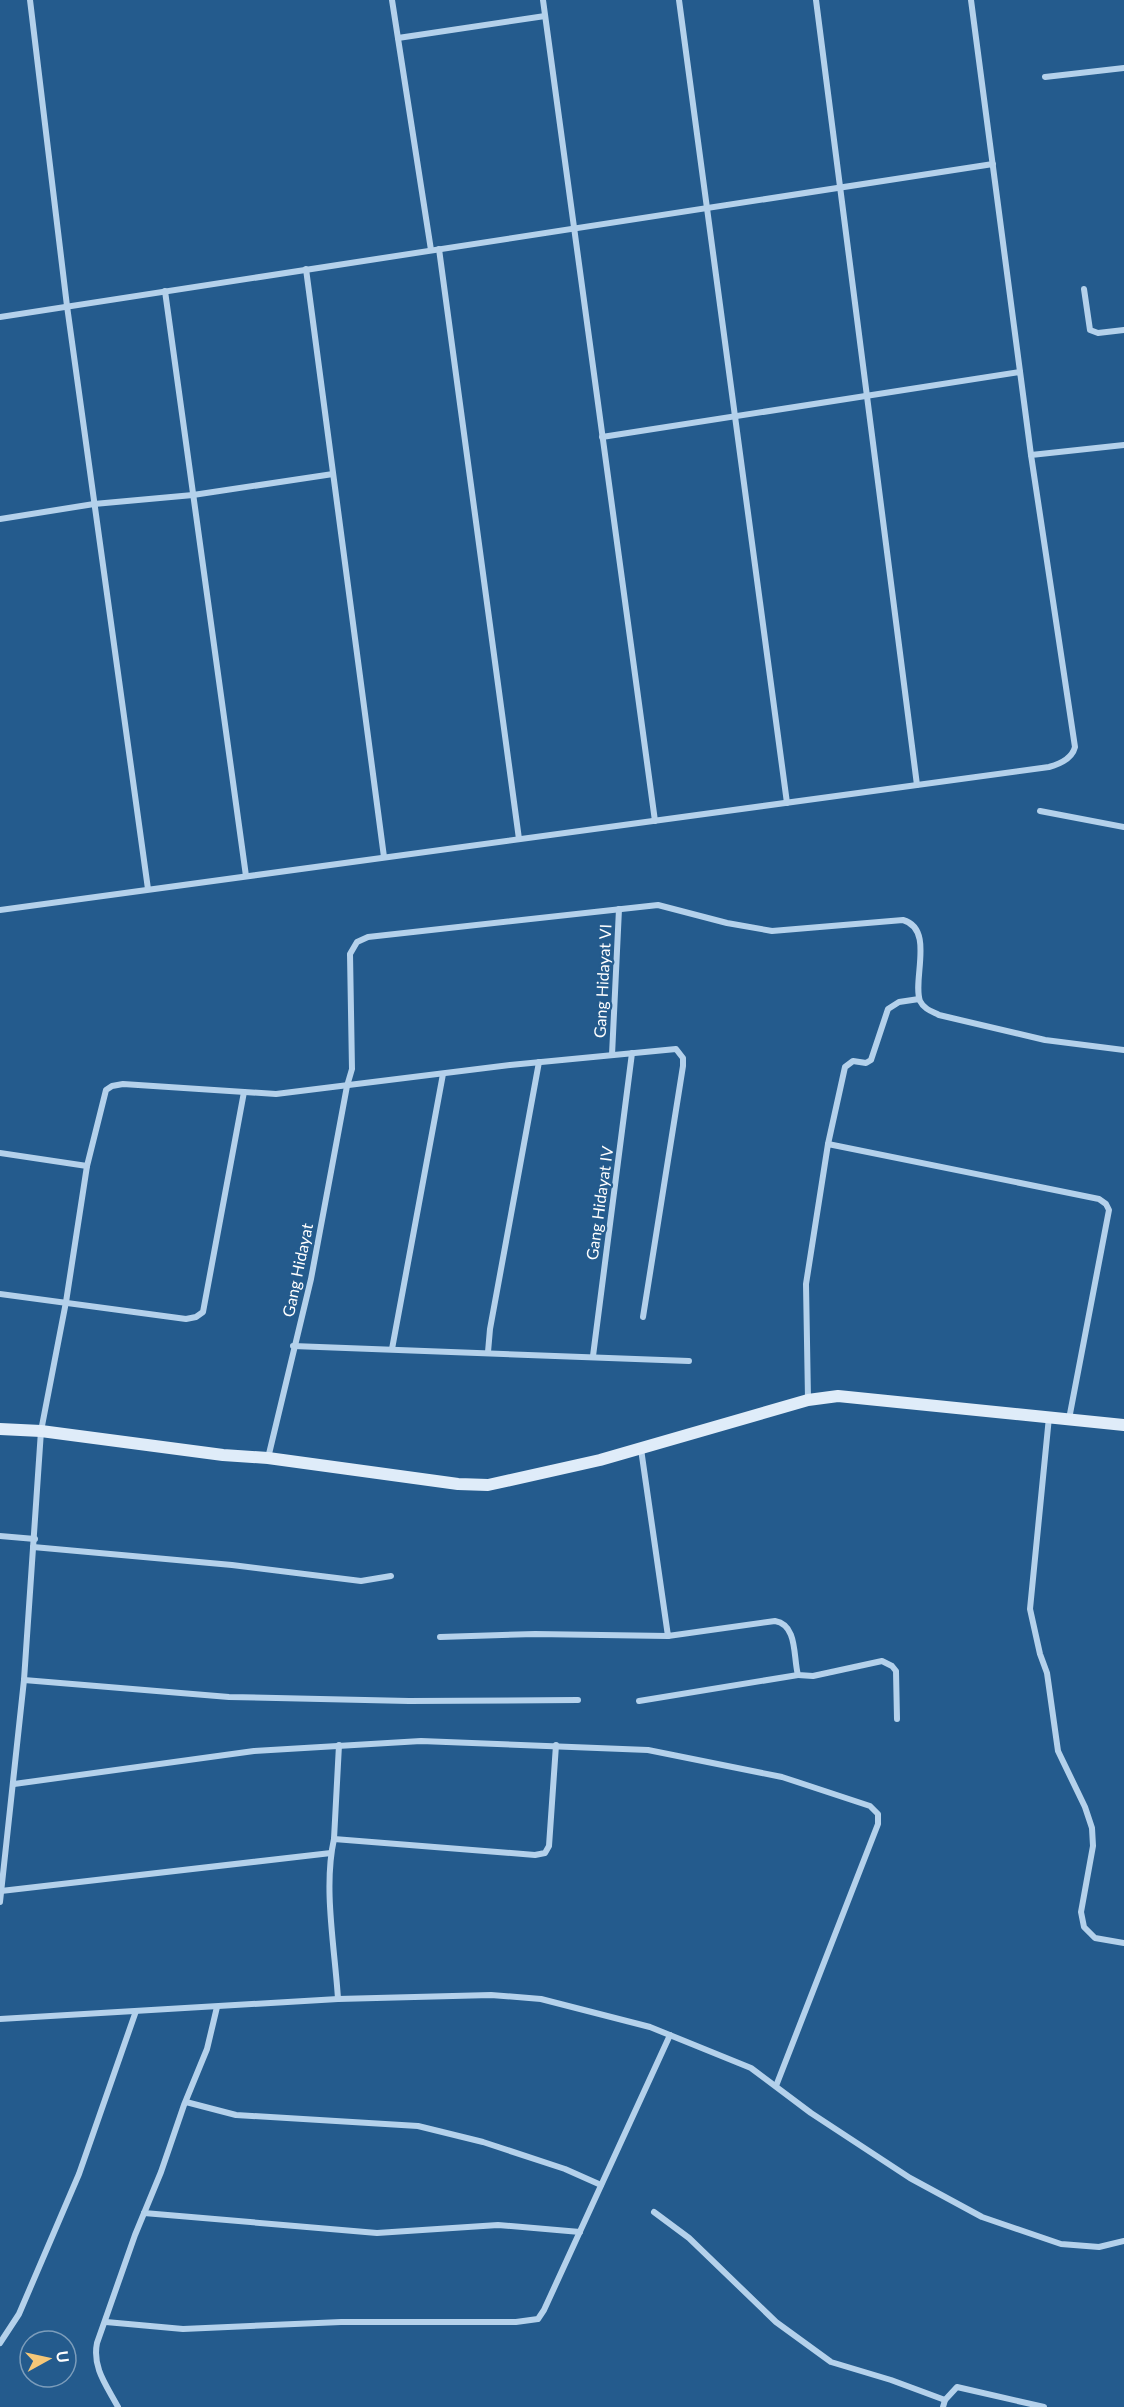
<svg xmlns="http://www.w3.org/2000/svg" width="1124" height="2407" viewBox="0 0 1124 2407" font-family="Lato,sans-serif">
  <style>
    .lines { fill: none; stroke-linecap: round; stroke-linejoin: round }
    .street { stroke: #b4d1eb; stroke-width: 6 }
    .secondary { stroke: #dfecf9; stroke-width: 12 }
    .labels { text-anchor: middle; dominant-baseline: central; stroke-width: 4.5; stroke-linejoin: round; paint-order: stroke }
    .street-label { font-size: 16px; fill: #fff; stroke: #245b8d }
  </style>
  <rect width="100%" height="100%" fill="#245b8d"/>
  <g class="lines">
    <g class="street">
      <path d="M30 0 67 306 148 889"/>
      <path d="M392 0 431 250"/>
      <path d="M543 0 655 821"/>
      <path d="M679 0 787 803"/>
      <path d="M816 0 917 785"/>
      <path d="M971 0 1031 455"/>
      <path d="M398 38 545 16"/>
      <path d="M1045 77 1124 68"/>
      <path d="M439 249 519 839"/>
      <path d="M306 269 384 857"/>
      <path d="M1084 289 1090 330 1098 333 1124 330"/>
      <path d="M165 291 246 876"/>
      <path d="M0 317 993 164"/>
      <path d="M602 437 1020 372"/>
      <path d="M0 519 94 504 193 495 333 474"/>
      <path d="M1040 811 1124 827"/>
      <path d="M0 910 1049 767C1060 764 1072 759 1075 747L1031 455 1124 445"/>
      <path d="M612 1055 619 909"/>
      <path d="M828 1144 845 1067 853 1061 866 1063 871 1060 888 1009 899 1002 919 999"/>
      <path d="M0 1153 87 1166"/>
      <path d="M0 1294 186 1319 196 1317 203 1312 244 1092"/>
      <path d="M293 1346 689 1361"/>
      <path d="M392 1349 443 1074"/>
      <path d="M488 1352 490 1329 539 1062"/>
      <path d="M593 1356 632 1053"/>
      <path d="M808 1399 806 1284 828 1144 1099 1199 1106 1204 1109 1210 1069 1419"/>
      <path d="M1049 1417 1030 1609 1040 1654 1047 1673 1058 1751 1085 1807 1092 1828 1093 1846 1081 1912 1084 1927 1095 1938 1124 1943"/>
      <path d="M641 1449 668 1636 775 1621C798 1625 793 1657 798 1675L813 1676 882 1661 892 1666 896 1671 897 1719"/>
      <path d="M268 1458 311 1279 347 1086 352 1069 350 954 357 942 368 937 658 905 727 923 772 931 903 920C935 929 912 980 920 1001 924 1009 931 1011 939 1015L1045 1040 1124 1050"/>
      <path d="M0 1536 35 1539"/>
      <path d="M33 1547 232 1565 361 1581 391 1576"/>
      <path d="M440 1637 535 1634 668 1636"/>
      <path d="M24 1680 229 1697 409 1701 578 1700"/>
      <path d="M639 1701 798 1675"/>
      <path d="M14 1784 254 1751 421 1741 648 1750 782 1777 870 1806 878 1814V1824L776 2086"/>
      <path d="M334 1839 535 1855 545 1853 549 1846 556 1745"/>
      <path d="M1 1891 331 1853"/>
      <path d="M0 1902 24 1680 41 1431 66 1302 87 1166 106 1090 112 1086 123 1084 276 1094 510 1065 676 1049 683 1058V1066L643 1317"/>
      <path d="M338 1999C335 1949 323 1888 334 1839L339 1745"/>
      <path d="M0 2019 338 1999 491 1995 541 1999 650 2027 751 2068 811 2113 910 2178 982 2217 1061 2244 1099 2247 1124 2241"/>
      <path d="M186 2102 236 2115 418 2126 483 2142 565 2169 601 2185"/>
      <path d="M654 2212 689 2238 776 2322 831 2362 891 2380 945 2400"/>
      <path d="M144 2213 377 2233 498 2225 580 2232"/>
      <path d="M106 2322 183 2329 341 2322H516L538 2319 544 2310 670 2035"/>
      <path d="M0 2343 19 2314 79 2174 136 2011"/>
      <path d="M118 2407C107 2386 92 2368 97 2343L135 2235 161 2172 184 2105 207 2049 217 2007"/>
      <path d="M943 2407 945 2400 957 2387 1044 2407"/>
    </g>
    <path class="secondary" d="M0 1429 41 1431 223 1455 268 1458 458 1484 488 1485 600 1460 808 1400 838 1396 1124 1425"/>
  </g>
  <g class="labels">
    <g class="street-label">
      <text transform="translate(602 981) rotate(-87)">Gang Hidayat VI</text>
      <text transform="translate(599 1203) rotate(-82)">Gang Hidayat IV</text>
      <text transform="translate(297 1270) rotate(-78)">Gang Hidayat</text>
    </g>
  </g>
  <g transform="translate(48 2359) rotate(82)"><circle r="28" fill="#245b8d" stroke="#7c9dbb" stroke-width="1.5"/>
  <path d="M0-4.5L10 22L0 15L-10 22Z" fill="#f5c778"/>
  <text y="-9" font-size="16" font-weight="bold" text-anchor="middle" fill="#ffffff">U</text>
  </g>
</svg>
